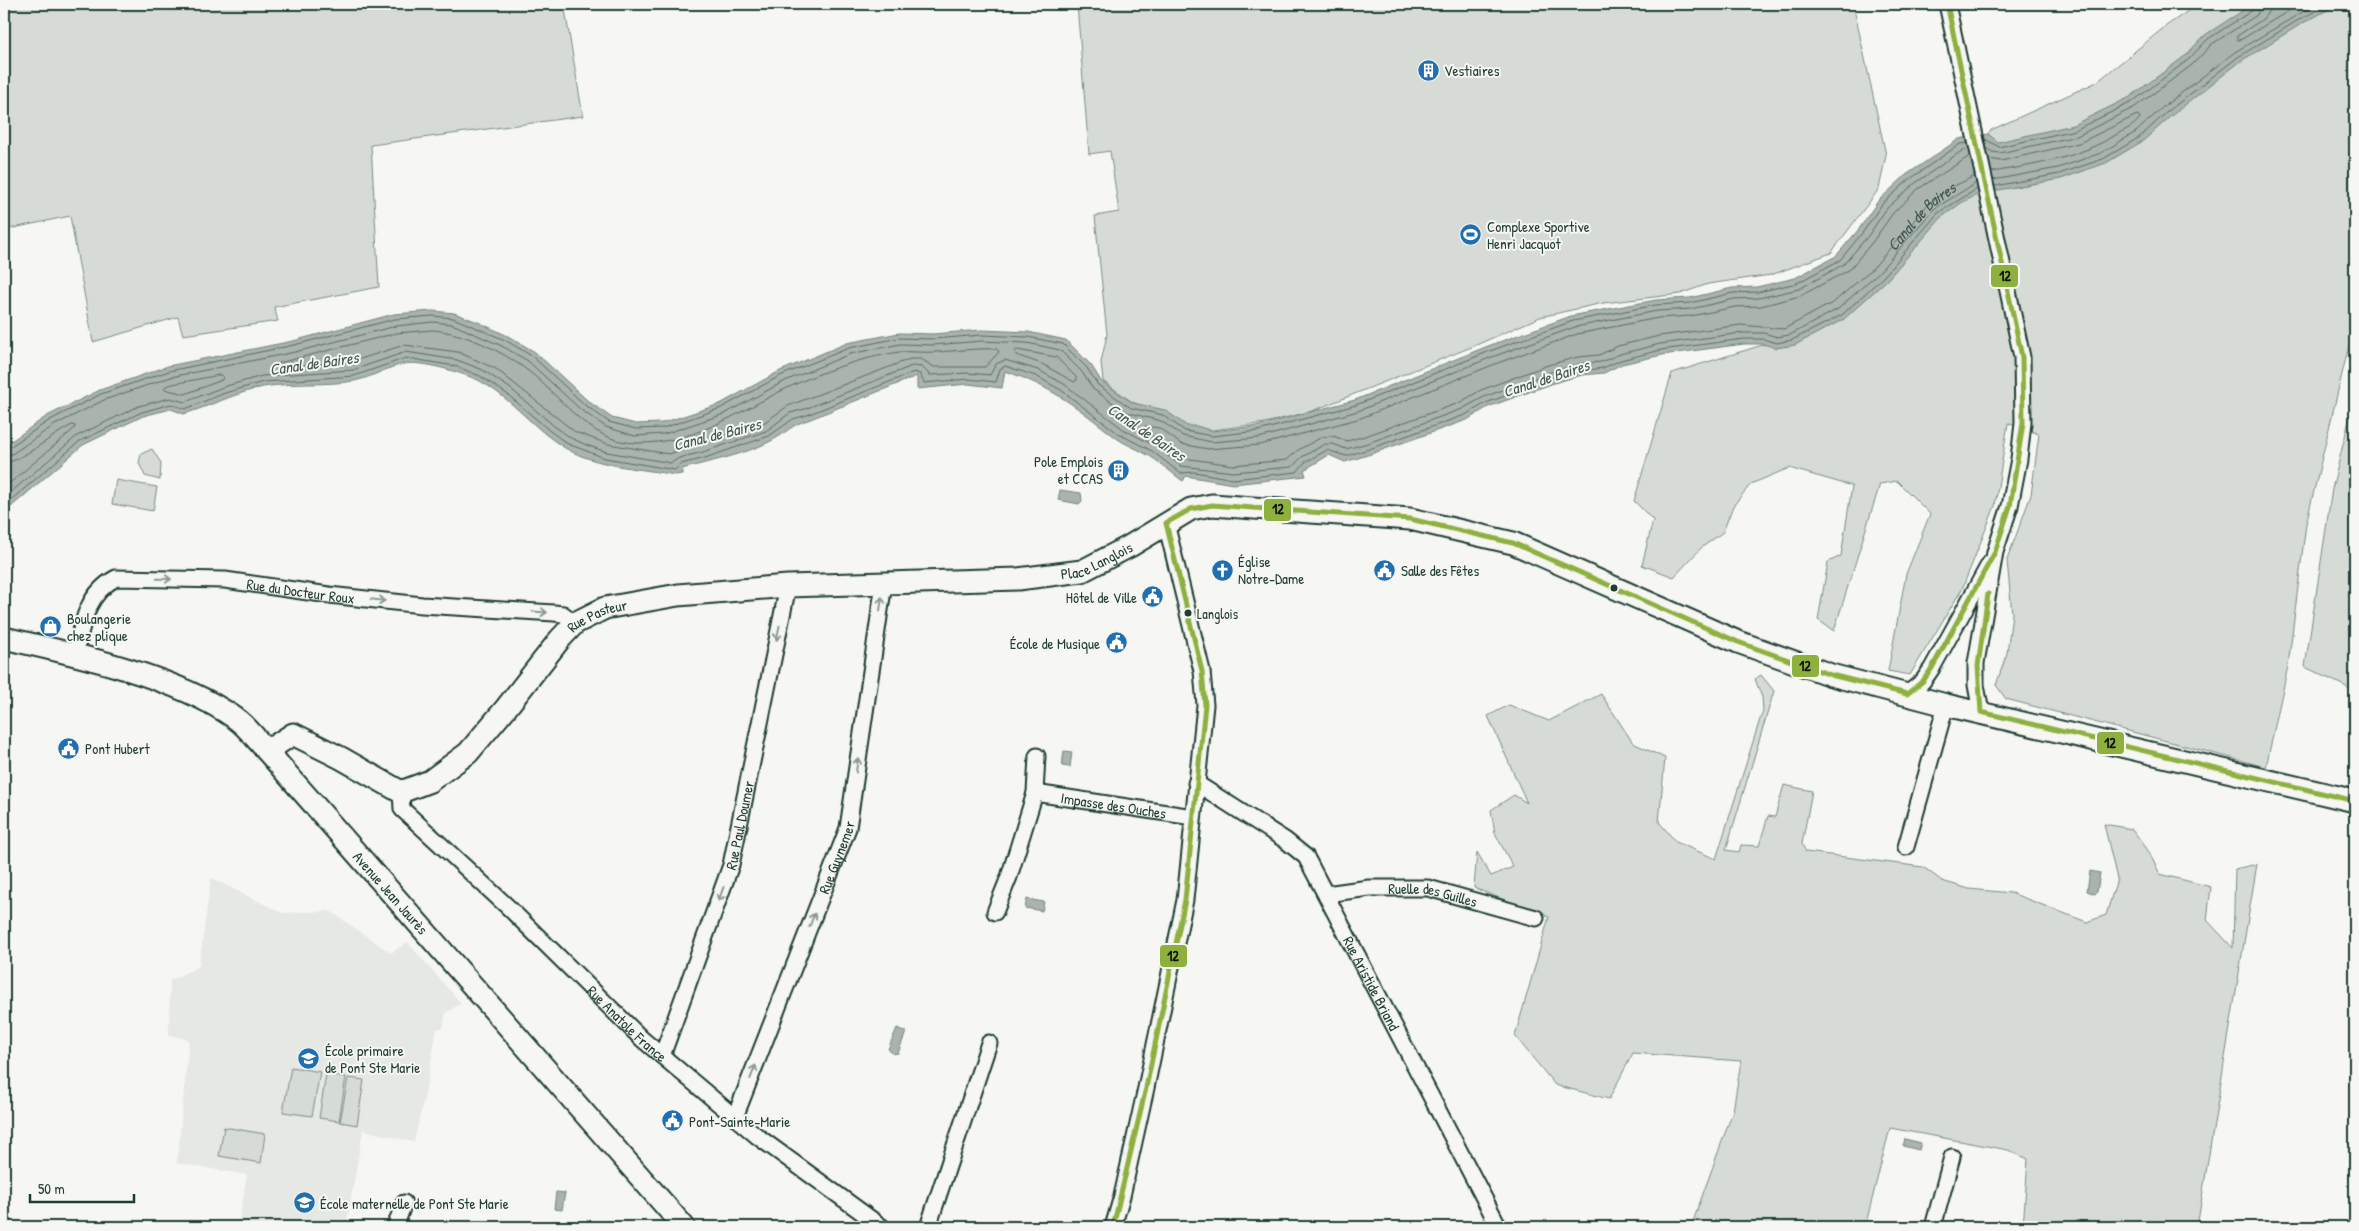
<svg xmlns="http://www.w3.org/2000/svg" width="2359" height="1231" viewBox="0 0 2359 1231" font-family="'Patrick Hand',sans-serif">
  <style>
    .built { fill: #e6e8e4 }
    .green { fill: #d6dbd6; stroke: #7a8c85 }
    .water { fill: #aab3ae; stroke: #72847d }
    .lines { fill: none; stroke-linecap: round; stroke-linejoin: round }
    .shore { stroke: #576c65; stroke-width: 1 }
    .minor-casing { stroke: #1f3d34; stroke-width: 19 }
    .secondary-casing { stroke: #1f3d34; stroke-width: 25 }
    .minor { stroke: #f6f6f2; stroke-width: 15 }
    .secondary { stroke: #f6f6f2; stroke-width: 21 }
    .bus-1-casing { stroke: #f6f6f2; stroke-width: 9 }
    .bus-1 { stroke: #8db03f; stroke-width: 5 }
    .oneway { stroke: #8a9a93 }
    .bus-dot { fill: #1f3d34; stroke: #f6f6f2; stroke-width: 2 }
    .labels { text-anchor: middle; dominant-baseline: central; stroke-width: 4; stroke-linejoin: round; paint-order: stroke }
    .bus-label { font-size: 14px; fill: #1f3d34; stroke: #f6f6f2; text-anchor: start }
    .poi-label { font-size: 15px; fill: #1f3d34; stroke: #f6f6f2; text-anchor: start }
    .street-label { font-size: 15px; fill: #1f3d34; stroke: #f6f6f2 }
    .water-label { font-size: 16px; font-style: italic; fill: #425a52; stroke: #f6f6f2 }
    .line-badge { stroke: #f6f6f2; stroke-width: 2 }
    .pale-badge-label { font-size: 14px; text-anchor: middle; font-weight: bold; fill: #111 }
  </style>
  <rect width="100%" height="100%" fill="#f6f6f2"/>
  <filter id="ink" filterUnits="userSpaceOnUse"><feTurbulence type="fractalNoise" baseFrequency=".02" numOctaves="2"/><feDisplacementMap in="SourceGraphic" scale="10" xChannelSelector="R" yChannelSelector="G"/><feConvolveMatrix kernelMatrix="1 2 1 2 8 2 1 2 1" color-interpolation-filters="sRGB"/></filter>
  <g filter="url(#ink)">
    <path class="built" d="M211 878 282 913 330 911 391 953 407 942 461 1003 446 1013 443 1029 437 1028 426 1089 414 1142 363 1130 346 1227H238L247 1175 177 1163 189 1040 169 1035 170 981 199 966Z"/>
    <g class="green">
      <path d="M4 4H564L583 116 371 145 379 287 274 307 278 321 183 335 178 317 93 342 70 216 4 230Z"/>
      <path d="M1077 4H1853L1886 155 1879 189 1831 253 1771 275 1708 284 1680 294 1603 303 1540 317 1474 346 1312 411 1265 423 1212 430 1180 426 1131 401 1103 381 1101 362 1107 335 1095 216 1119 212 1110 151 1089 154Z"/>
      <path d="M2198 4H2355V320L2306 524 2288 666 2266 767 2006 699 1996 685 2007 653 2012 614 2007 560 2031 495 2039 434 2008 423 1995 506 1962 589 1910 675 1888 671 1906 574 1930 514 1897 481 1880 484 1834 631 1818 620 1828 562 1841 556 1852 486 1789 468 1751 484 1733 506 1723 532 1701 548 1674 577 1642 565 1653 520 1634 501 1672 373 1827 325 1991 130 2097 82 2166 26Z"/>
      <path d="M2355 396V691L2305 667 2332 489Z"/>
      <path d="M152 449 161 463 160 480 145 476 139 463 141 454Z"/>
      <path d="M116 480 157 487 153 511 112 504Z"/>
      <path d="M1761 675 1774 691 1726 850 1739 852 1741 845 1759 846 1768 816 1775 817 1784 785 1812 791 1802 844 1806 852 1923 867 1942 881 1969 889 2011 893 2087 922 2106 915 2117 879 2104 824 2132 829 2147 849 2160 874 2211 887 2207 920 2233 948 2235 869 2257 864 2197 1227H2023L2028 1159 2008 1150 1890 1128 1865 1227H1691L1733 1111 1741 1061 1633 1053 1609 1099 1555 1085 1515 1036 1549 917 1474 888 1477 852 1491 876 1513 867 1495 833 1491 810 1514 795 1527 803 1488 716 1509 705 1549 721 1601 694 1633 743 1665 758 1659 822 1676 842 1716 859 1763 710 1762 697 1755 679Z"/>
      <path d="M291 1067 320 1072 312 1116 283 1112Z"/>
      <path d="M326 1074 346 1077 339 1121 319 1118Z"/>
      <path d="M348 1078 364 1080 357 1125 340 1122Z"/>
      <path d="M224 1127 265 1134 261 1163 219 1156Z"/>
    </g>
    <g class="water">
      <path d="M2253 4H2339L2303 23 2241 61 2171 116 2143 141 2106 163 2061 179 1981 193 1961 203 1942 217 1887 280 1844 319 1795 345 1776 348 1763 344H1744L1662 355 1622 364 1604 373 1582 375 1554 383 1488 407 1467 420 1371 454 1345 462 1329 455 1304 470 1306 476 1233 484 1186 476 1183 481C1170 472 1159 461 1146 454 1136 448 1124 444 1115 437 1077 407 1052 387 1005 371L1002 388 968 384 917 389V376L808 420C792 424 785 434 771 441 744 455 711 461 682 469V474L675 475C639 468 597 467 565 448 533 429 511 397 478 380 462 373 421 360 404 364 387 367 371 378 354 381 324 386 293 382 263 387 236 393 210 406 184 414L171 409 143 416 83 445 4 513V446L47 416 100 390 168 366 293 341 394 314 433 311 454 313 478 322 508 336 535 352 588 401 612 418 636 424 662 423 720 404 780 371 847 343 899 333 933 334 982 330 1028 332 1066 340 1091 365 1101 381 1133 403 1165 410 1187 426H1197L1212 431 1257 426 1355 400 1488 346 1571 316 1656 300 1690 298 1732 288 1757 287 1795 278 1836 256 1859 229 1878 201 1906 175 1959 139 1988 134 1998 142 2073 125 2130 97 2185 56 2205 35Z"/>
      <path d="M1060 490 1081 493 1082 501 1079 504 1058 500Z"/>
      <path d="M1064 751 1072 752 1070 767 1062 766Z"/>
      <path d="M2090 871 2100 873 2097 892 2095 894 2087 891Z"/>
      <path d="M1027 899 1044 902 1042 911 1025 908Z"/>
      <path d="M897 1028 906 1032 898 1053 893 1054 888 1049Z"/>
      <path d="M1905 1139 1921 1143 1919 1150 1903 1146Z"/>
      <path d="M556 1192 565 1193 562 1210 554 1209Z"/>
    </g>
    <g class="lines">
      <g class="shore">
        <path d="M2269 4 2268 12 2263 19 2237 36V40L2242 39 2300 4"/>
        <path d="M1985 139 1999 147 2075 130 2132 102 2188 60 2208 39 2253 10 2255 4"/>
        <path d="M1986 147 1992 152 2000 153 2077 136 2135 107 2192 65 2212 44 2257 15 2261 4"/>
        <path id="s1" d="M1970 156 1918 189 1893 213 1874 240 1849 270 1800 296 1761 306 1735 307 1691 316 1658 318 1577 334 1495 364 1361 418 1260 445 1208 449 1181 444 1159 428 1145 426 1143 429 1183 458 1233 465 1287 460 1298 450 1322 437 1333 436 1347 441 1365 436 1459 403 1481 390 1548 365 1578 357 1599 355 1618 346 1659 336 1741 325 1784 329 1834 302 1874 267 1929 203 1952 187 1975 176"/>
        <path d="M1989 159 2001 161 2079 143 2137 115 2140 117C2136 125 2127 129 2119 133 2077 159 2039 164 1992 172"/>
        <path d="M1993 180 2058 168 2101 153 2136 132 2163 107 2235 52 2316 4"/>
        <path d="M1995 186 2059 174 2103 159 2140 137 2167 112 2238 57 2300 19 2330 4"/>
        <path d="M433 330C465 333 497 349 523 367 559 392 587 443 637 443 694 444 738 412 787 388 823 371 860 358 899 352 911 351 924 353 936 352 957 351 976 348 997 349L999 352 985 367H934L921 359H910L788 406 762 424 669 454 608 444 575 432 496 369 458 352 404 345 351 362 280 367 277 365 279 363 397 333Z"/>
        <path d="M1017 350 1056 357 1076 377 1077 380 1074 382 1042 364 1016 355 1015 352Z"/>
        <path d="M220 375 223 376 222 380 185 394 164 389 166 386 173 384Z"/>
        <path d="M4 449 8 448 50 420 101 394 169 371 294 345 395 319 433 316 453 318 505 340 532 356 585 405 609 422 636 429 663 428 721 408 782 375 849 348 899 338 933 339 982 335 1028 337 1063 344 1087 368 1098 385 1131 408 1163 415 1185 431 1212 436 1258 431 1356 405 1490 351 1573 321 1656 305 1690 303 1733 293 1758 292 1797 283 1840 260 1863 232 1882 204 1910 179 1960 144 1968 143"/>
        <path d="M4 456 12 454 53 426 104 400 171 377 295 352 396 326 433 322 452 324 502 346 528 361 581 410 606 427 635 436 664 434 724 414 785 381 850 354 900 344 933 345 982 341 1027 343 1060 350 1082 372 1093 389 1126 412 1161 421 1183 436 1212 442 1259 438 1358 411 1492 357 1575 327 1657 311 1691 309 1734 299 1759 298 1799 289 1844 264 1868 236 1887 208 1914 184 1963 150 1969 149"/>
        <path d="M4 463C19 463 55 433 72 425L75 426 74 429 4 488"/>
        <path d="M4 498 77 436 139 406 170 398 185 402 223 387 262 376 353 370 406 352 457 360 483 370 511 389 554 426 571 438 586 445 607 452 671 463 679 458 703 452 766 431 790 413 805 409 912 366 922 367 930 375 968 373 990 375 996 364 1005 360 1038 370 1064 384 1123 429 1155 446 1181 466 1233 472 1292 467 1302 457 1325 444H1333L1346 449 1368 443 1462 409 1484 397 1551 372 1580 364 1601 362 1620 354 1660 344 1742 333H1764L1777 337 1790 335 1838 309 1879 272 1934 209 1976 183"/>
        <path d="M4 506 80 441 142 412 171 404 185 409 225 393 263 382 354 376 406 358 455 366 480 376 507 394 550 431 568 444 584 450 605 458 675 470 681 464 705 458 769 436 793 419 807 415 914 372 920 374 924 383 968 379 996 382 1000 369 1005 366 1036 376 1061 390 1119 434 1152 451 1180 473 1195 472 1233 479 1297 472 1305 462 1327 450 1346 456 1369 449 1465 415 1486 403 1553 378 1581 371 1603 368 1621 360 1661 350 1744 339H1763L1777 343 1792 340 1842 315 1884 276 1938 213 1977 189"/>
      </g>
      <defs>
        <g id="minor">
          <path d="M1947 4 2022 357 2023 423 2019 459 2010 506 1995 552 1976 663V685L1981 712"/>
          <path id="s2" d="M75 655C82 625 86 594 116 578L225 580 329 595 422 605 554 613 563 614 575 623"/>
          <path d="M1907 694 1923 681 1932 668 1990 563"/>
          <path id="s3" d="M1196 783 1285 840 1306 857 1499 1227"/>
          <path id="s4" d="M401 792 402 809 508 907 642 1039 757 1136 882 1227"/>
          <path d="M1035 793 1037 756"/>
          <path d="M1906 847 1946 705"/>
          <path id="s5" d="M1326 894 1369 888H1428L1536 918"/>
          <path id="s6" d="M995 912 1009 877 1035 793 1193 817"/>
          <path id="s7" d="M662 1056 731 865 788 586"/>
          <path id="s8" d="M735 1117 848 828 884 583"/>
          <path d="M395 1227 404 1203"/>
          <path d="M928 1227 989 1043"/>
          <path d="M1113 1227 1122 1196 1146 1088 1185 900 1205 705 1202 671 1166 523"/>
          <path d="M1933 1227 1952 1157"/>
        </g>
        <g id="secondary">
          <path id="s9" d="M4 638C75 654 176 676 235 718 247 726 257 740 267 751L684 1227"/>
          <path id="s10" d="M267 751 293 734 341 758 401 792 430 781 468 753 506 708 560 639 575 623 605 608 678 595 788 586 1018 579 1082 571 1130 546 1191 509 1212 505 1410 519 1513 543 1738 642 1831 675 1946 705 2355 801"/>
        </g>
      </defs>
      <use href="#minor" class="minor-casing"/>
      <use href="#secondary" class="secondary-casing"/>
      <use href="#minor" class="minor"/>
      <use href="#secondary" class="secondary"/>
      <defs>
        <g id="bus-1">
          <path d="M1988 594 1978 666 1981 712 2355 801"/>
          <path d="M1113 1227 1146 1088 1185 900 1205 705 1202 671 1166 523 1191 509 1212 505 1410 519 1513 543 1738 642 1831 675 1907 694 1923 681 1932 668 1995 552 2010 506 2023 423 2022 357 1947 4"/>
        </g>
      </defs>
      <use href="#bus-1" class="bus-1-casing"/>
      <use href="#bus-1" class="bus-1"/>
    </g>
    <defs><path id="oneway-shaft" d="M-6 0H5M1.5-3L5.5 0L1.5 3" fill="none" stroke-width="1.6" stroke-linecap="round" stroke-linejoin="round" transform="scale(1.25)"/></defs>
    <g class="oneway">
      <use href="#oneway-shaft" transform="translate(164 579) rotate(1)"/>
      <use href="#oneway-shaft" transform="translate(378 600) rotate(6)"/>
      <use href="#oneway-shaft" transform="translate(881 604) rotate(-82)"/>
      <use href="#oneway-shaft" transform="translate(540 612) rotate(4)"/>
      <use href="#oneway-shaft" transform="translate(778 633) rotate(102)"/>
      <use href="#oneway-shaft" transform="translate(857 765) rotate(-82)"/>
      <use href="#oneway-shaft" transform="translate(721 894) rotate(110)"/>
      <use href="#oneway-shaft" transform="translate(812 920) rotate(-69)"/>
      <use href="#oneway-shaft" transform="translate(753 1072) rotate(-69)"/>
    </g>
  </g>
  <defs>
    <symbol id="building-disc" viewBox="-11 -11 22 22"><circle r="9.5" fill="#1f6fb2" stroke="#f6f6f2"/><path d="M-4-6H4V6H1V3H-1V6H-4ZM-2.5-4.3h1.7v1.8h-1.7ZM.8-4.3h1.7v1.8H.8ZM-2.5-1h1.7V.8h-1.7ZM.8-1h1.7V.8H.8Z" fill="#fff"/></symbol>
    <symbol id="stadium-disc" viewBox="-11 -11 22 22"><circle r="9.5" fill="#1f6fb2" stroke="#f6f6f2"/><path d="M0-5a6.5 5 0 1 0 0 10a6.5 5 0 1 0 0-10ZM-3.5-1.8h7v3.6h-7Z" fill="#fff"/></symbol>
    <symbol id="church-disc" viewBox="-11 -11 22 22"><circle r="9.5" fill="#1f6fb2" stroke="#f6f6f2"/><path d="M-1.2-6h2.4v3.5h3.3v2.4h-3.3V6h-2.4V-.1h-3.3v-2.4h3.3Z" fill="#fff"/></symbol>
    <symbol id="civic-disc" viewBox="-11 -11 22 22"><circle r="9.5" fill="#1f6fb2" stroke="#f6f6f2"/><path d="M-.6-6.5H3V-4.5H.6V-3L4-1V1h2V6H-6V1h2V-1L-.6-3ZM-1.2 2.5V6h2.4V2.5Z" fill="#fff"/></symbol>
    <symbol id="shop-disc" viewBox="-11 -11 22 22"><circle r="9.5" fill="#1f6fb2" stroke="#f6f6f2"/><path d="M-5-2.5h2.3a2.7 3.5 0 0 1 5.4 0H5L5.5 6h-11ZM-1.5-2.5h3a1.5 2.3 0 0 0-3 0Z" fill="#fff"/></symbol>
    <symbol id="school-disc" viewBox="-11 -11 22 22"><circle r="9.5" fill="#1f6fb2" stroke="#f6f6f2"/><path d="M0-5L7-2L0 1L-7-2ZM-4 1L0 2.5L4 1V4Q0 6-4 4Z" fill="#fff"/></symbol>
  </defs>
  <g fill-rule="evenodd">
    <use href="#building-disc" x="1416" y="58" width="25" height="25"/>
    <use href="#stadium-disc" x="1458" y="222" width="25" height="25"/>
    <use href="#building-disc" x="1106" y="458" width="25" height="25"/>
    <use href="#church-disc" x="1210" y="558" width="25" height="25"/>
    <use href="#civic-disc" x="1372" y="558" width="25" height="25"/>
    <use href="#civic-disc" x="1140" y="584" width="25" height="25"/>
    <use href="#shop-disc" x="38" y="614" width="25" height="25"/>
    <use href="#civic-disc" x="1104" y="630" width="25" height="25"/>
    <use href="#civic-disc" x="56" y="736" width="25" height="25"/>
    <use href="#school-disc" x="296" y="1046" width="25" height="25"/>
    <use href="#civic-disc" x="660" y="1108" width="25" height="25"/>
    <use href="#school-disc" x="292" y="1190" width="25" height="25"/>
  </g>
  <g class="bus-dot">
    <circle cx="1614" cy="588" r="4.5"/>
    <circle cx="1188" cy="613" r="4.5"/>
  </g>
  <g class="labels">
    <g class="bus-label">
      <text x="1197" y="613">Langlois</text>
    </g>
    <g class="poi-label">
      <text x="1444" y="70">Vestiaires</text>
      <text x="1487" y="226">Complexe Sportive<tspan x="1487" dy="17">Henri Jacquot</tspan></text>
      <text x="1103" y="461" text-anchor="end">Pole Emplois<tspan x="1103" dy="17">et CCAS</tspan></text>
      <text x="1238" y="561">Église<tspan x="1238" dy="17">Notre-Dame</tspan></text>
      <text x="1401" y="570">Salle des Fêtes</text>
      <text x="1137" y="597" text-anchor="end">Hôtel de Ville</text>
      <text x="67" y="618">Boulangerie<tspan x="67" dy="17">chez plique</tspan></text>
      <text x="1100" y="643" text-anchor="end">École de Musique</text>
      <text x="85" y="748">Pont Hubert</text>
      <text x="325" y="1050">École primaire<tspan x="325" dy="17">de Pont Ste Marie</tspan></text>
      <text x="689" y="1121">Pont-Sainte-Marie</text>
      <text x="320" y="1203">École maternelle de Pont Ste Marie</text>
    </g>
    <g class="street-label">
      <text stroke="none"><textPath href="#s10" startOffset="930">Place Langlois</textPath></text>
      <text stroke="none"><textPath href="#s2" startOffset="276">Rue du Docteur Roux</textPath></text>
      <text stroke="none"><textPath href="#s10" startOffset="424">Rue Pasteur</textPath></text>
      <text stroke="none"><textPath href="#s6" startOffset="205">Impasse des Ouches</textPath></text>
      <text stroke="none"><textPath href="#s7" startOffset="244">Rue Paul Doumer</textPath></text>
      <text stroke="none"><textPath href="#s8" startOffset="279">Rue Guynemer</textPath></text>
      <text stroke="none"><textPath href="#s9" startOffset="480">Avenue Jean Jaurès</textPath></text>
      <text stroke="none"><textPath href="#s5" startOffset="108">Ruelle des Guilles</textPath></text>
      <text stroke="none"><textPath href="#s3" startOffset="275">Rue Aristide Briand</textPath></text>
      <text stroke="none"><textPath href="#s4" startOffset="328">Rue Anatole France</textPath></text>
    </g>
    <g class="water-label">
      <text stroke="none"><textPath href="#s1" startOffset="1770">Canal de Baires</textPath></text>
      <text transform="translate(314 363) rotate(-8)">Canal de Baires</text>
      <text transform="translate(1546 378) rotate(-18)">Canal de Baires</text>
      <text transform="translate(1147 432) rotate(34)">Canal de Baires</text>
      <text transform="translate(717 434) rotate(-14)">Canal de Baires</text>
    </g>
  </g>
  <g class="line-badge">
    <rect x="1990" y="264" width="29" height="24" rx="5" fill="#8db03f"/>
    <rect x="1263" y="498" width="29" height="24" rx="5" fill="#8db03f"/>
    <rect x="1791" y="654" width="29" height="24" rx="5" fill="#8db03f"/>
    <rect x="2096" y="731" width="29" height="24" rx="5" fill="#8db03f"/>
    <rect x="1159" y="944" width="29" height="24" rx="5" fill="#8db03f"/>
  </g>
  <g class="pale-badge-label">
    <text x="2005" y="281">12</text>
    <text x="1278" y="514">12</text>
    <text x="1805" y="671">12</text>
    <text x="2110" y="748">12</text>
    <text x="1173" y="961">12</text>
  </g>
  <rect width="2359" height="1231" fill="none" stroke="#f6f6f2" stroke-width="20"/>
  <rect x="10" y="10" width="2339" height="1211" fill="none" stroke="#1f3d34" stroke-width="2" filter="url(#ink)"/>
  <path d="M30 1194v8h104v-8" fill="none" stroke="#1f3d34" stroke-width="2.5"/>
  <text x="38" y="1194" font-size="15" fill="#1f3d34" stroke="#f6f6f2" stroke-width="4" paint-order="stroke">50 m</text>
</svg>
